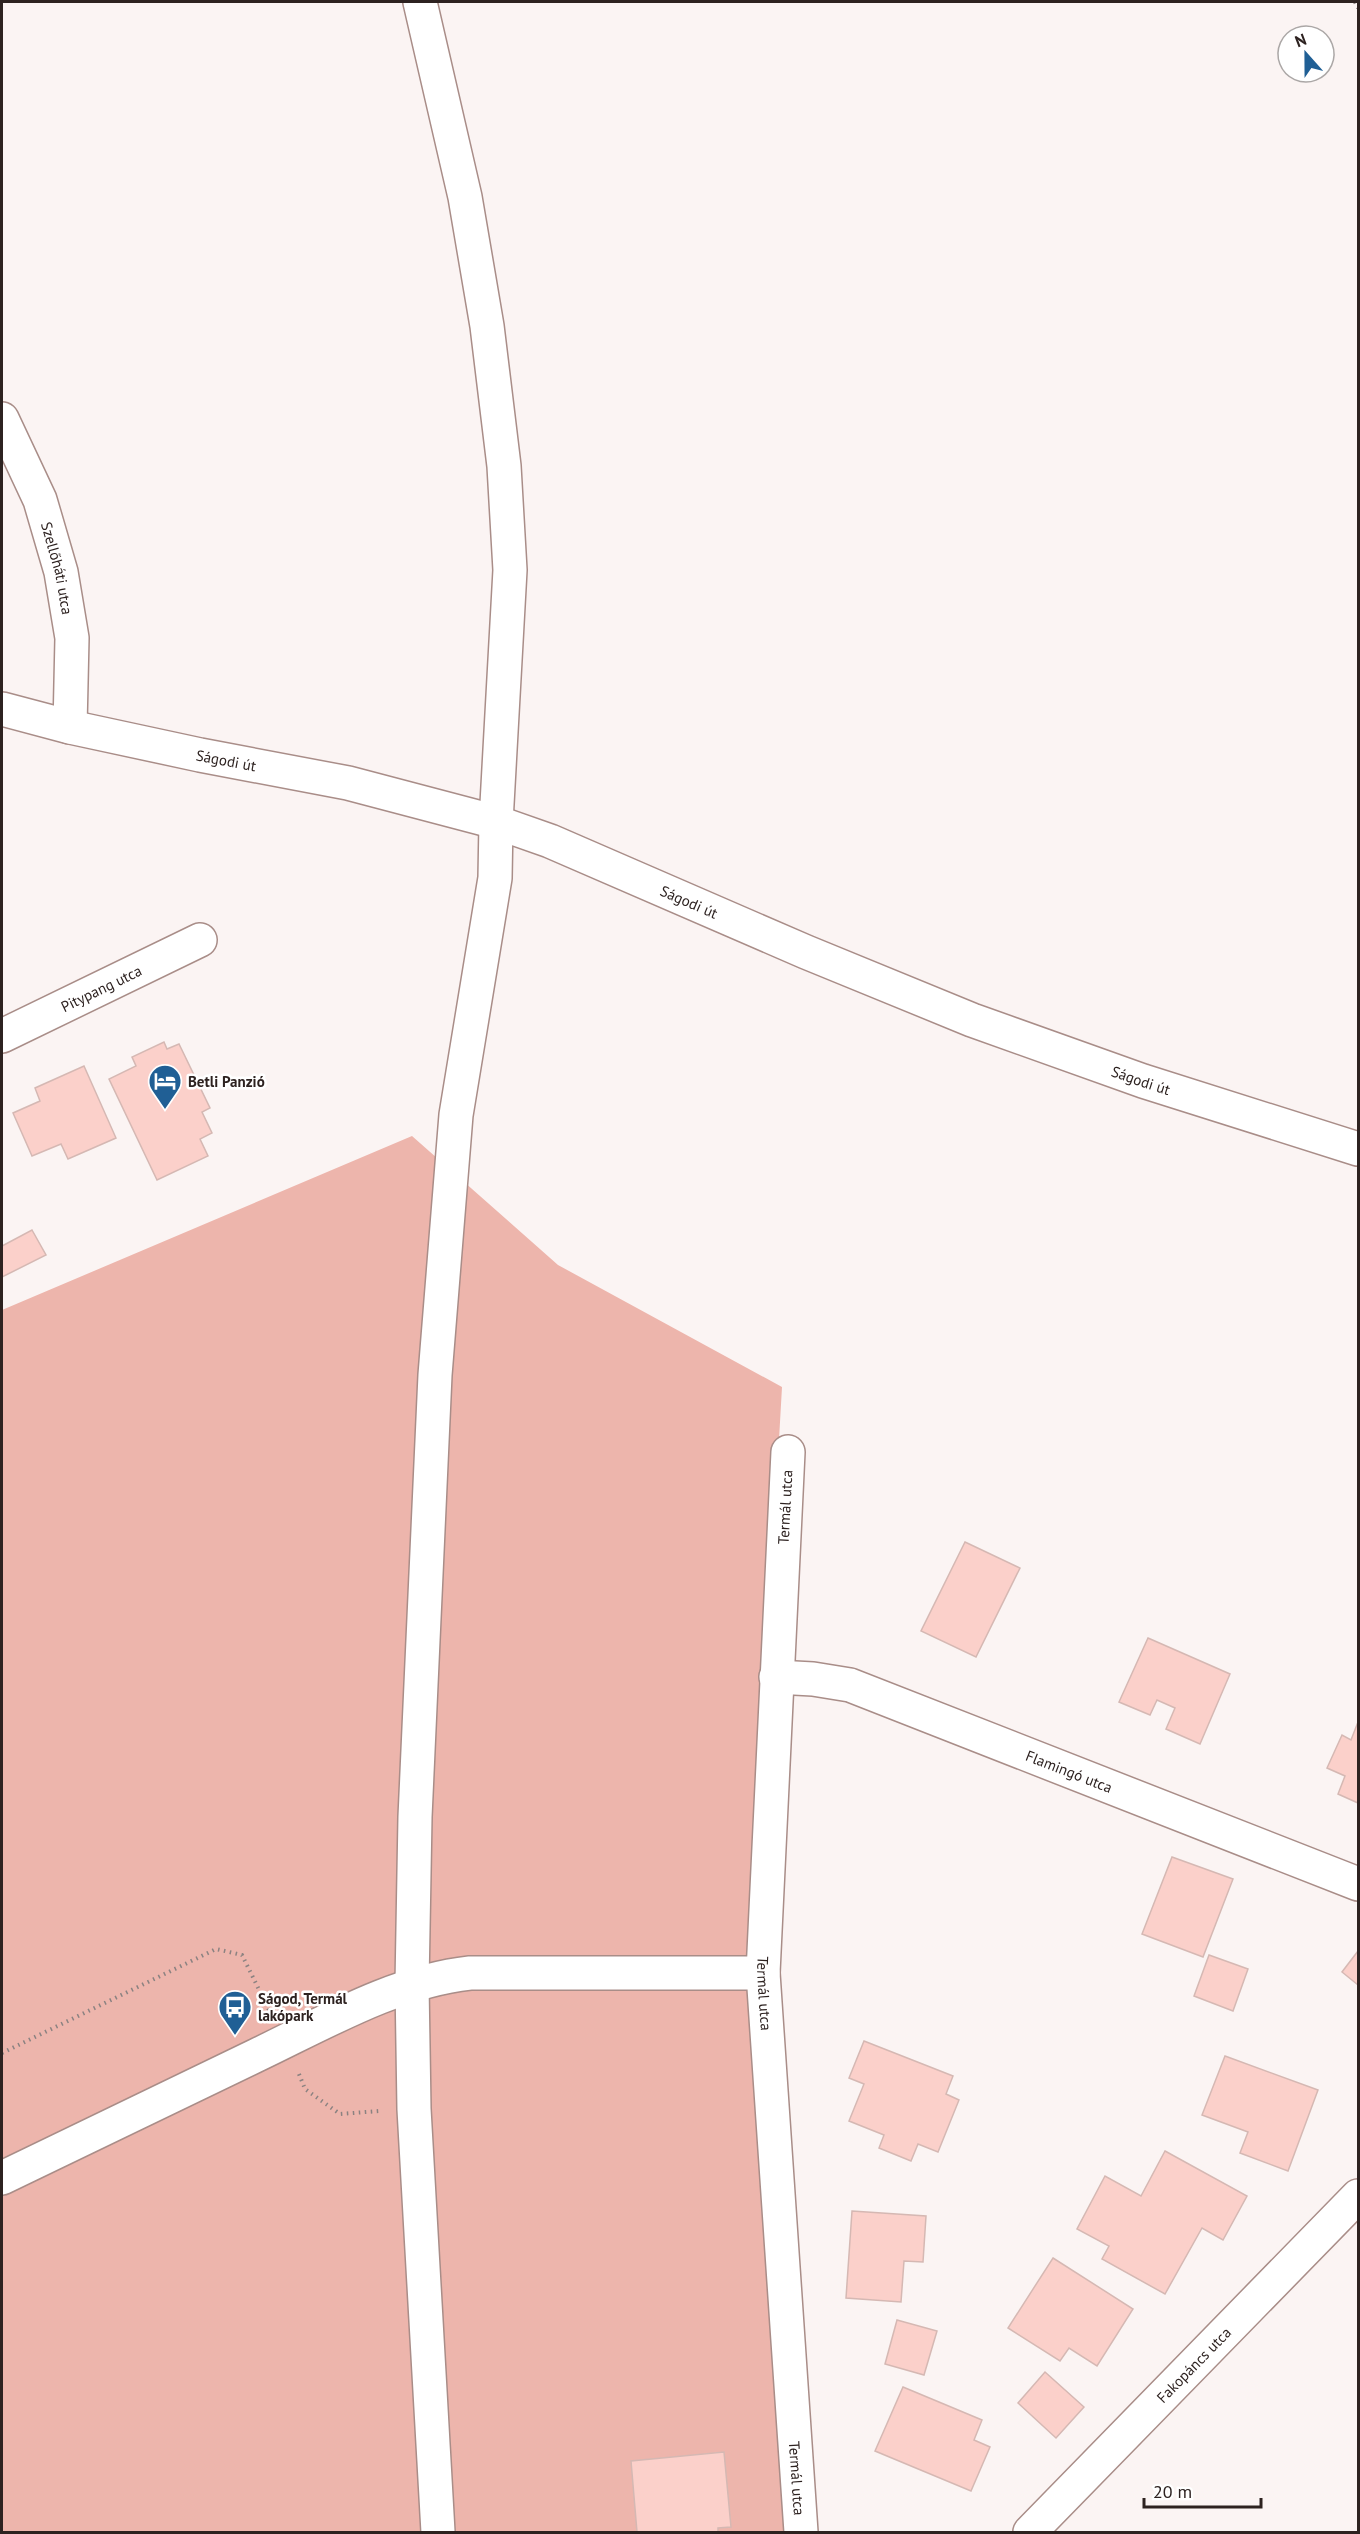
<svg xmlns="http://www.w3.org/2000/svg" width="1360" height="2534" viewBox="0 0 1360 2534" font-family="'PT Sans',sans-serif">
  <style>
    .grass { fill: #edb5ac }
    .building { fill: #fbd0ca; stroke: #d5b8b3; stroke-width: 1.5 }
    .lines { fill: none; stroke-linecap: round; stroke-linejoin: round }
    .minor-casing { stroke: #a98d88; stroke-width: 36 }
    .tertiary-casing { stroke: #a98d88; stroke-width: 36 }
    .path { stroke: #8b8281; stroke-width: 4; stroke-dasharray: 1.5 4.5; stroke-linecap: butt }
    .minor { stroke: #fff; stroke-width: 33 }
    .tertiary { stroke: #fff; stroke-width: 33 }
    .labels { text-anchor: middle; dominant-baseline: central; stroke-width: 5; stroke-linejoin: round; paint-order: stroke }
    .street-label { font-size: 15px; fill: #2d2220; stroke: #fff }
    .poi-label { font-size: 15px; font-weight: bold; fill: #2d2220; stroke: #fff; text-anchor: start }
  </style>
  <rect width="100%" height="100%" fill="#fbf4f3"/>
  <path class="grass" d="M412 1136 558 1265 782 1387 750 1949 798 2532H2V1310Z"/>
  <g class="building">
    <path d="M164 1042 167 1049 179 1044 210 1108 202 1112 212 1133 200 1139 208 1156 157 1180 109 1079 136 1066 132 1057Z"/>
    <path d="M84 1066 116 1138 68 1159 61 1144 32 1156 13 1113 40 1101 35 1088Z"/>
    <path d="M32 1230 46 1255 2 1277V1246Z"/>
    <path d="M965 1542 1020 1568 976 1657 921 1631Z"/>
    <path d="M1148 1638 1230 1674 1200 1744 1166 1729 1175 1708 1157 1700 1150 1715 1119 1702Z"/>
    <path d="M1358 1722V1803L1338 1794 1345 1776 1327 1768 1342 1735 1351 1740Z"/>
    <path d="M1172 1857 1233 1879 1203 1957 1142 1934Z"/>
    <path d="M1358 1951V1985L1342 1972Z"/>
    <path d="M1209 1955 1248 1969 1233 2011 1194 1996Z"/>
    <path d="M864 2041 953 2076 946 2094 959 2100 938 2152 918 2144 911 2161 879 2148 884 2135 849 2121 864 2084 849 2078Z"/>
    <path d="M1225 2056 1318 2090 1288 2171 1240 2153 1248 2132 1202 2115Z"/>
    <path d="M1165 2151 1247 2196 1223 2240 1202 2228 1165 2294 1102 2259 1109 2246 1077 2229 1105 2176 1141 2196Z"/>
    <path d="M852 2211 926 2216 923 2262 904 2261 901 2302 846 2298Z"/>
    <path d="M1053 2258 1133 2309 1097 2366 1069 2348 1060 2361 1008 2328Z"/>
    <path d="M897 2320 937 2331 924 2375 885 2364Z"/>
    <path d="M1045 2372 1084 2407 1056 2438 1018 2403Z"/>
    <path d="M903 2387 982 2420 974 2440 990 2447 971 2491 875 2451Z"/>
    <path d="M724 2452 731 2527 718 2528V2532H637L631 2461Z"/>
  </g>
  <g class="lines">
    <defs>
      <g id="minor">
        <path id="s1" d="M2 419 40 500 61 572 72 638 70 727"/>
        <path id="s2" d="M2 1036 200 940"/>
        <path id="s3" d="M788 1452 763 1973 801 2532"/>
        <path id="s4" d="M776 1677 813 1679 850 1685 1358 1884"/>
        <path d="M2 2178C87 2137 172 2096 257 2055 324 2023 396 1981 470 1973H763"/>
        <path d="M438 2532 414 2109 412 1984 415 1817 435 1375 456 1115 495 878 496 822"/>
        <path id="s5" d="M1030 2532 1358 2196"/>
      </g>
      <g id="tertiary">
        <path d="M420 2 465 197 487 326 504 466 510 570 496 822"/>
        <path id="s6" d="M2 709 70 727 200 755 348 783 496 822 550 841 806 952 972 1020 1143 1081 1358 1149"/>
      </g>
    </defs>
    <use href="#minor" class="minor-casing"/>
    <use href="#tertiary" class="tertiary-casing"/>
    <g class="path">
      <path d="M1355 2 1358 8"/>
      <path d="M2 2053 216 1949 242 1955 269 2010"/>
      <path d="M299 2074 305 2089 340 2114 379 2111"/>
    </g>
    <use href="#minor" class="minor"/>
    <use href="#tertiary" class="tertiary"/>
  </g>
  <defs>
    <symbol id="hotel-pin" viewBox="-11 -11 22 30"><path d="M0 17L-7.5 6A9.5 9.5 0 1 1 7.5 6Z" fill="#205f95" stroke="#fff"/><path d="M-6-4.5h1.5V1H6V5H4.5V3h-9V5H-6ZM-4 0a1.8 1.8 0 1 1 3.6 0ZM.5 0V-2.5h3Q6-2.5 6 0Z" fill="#fff"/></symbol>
    <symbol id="bus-pin" viewBox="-11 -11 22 30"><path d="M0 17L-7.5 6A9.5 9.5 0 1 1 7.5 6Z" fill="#205f95" stroke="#fff"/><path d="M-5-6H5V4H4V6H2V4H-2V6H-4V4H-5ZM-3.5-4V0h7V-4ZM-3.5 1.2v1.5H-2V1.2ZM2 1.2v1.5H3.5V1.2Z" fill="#fff"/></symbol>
  </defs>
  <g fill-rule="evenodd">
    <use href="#hotel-pin" x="146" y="1062" width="38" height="52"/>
    <use href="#bus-pin" x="216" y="1988" width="38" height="52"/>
  </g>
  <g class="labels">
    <g class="street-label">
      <text stroke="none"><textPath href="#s1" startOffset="160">Szellőháti utca</textPath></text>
      <text stroke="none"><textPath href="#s6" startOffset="230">Ságodi út</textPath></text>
      <text stroke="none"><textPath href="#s6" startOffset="716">Ságodi út</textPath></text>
      <text stroke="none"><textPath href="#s2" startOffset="110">Pitypang utca</textPath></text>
      <text stroke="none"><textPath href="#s6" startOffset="1202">Ságodi út</textPath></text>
      <text transform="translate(785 1507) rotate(-87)">Termál utca</text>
      <text stroke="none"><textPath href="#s4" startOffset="310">Flamingó utca</textPath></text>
      <text stroke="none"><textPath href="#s3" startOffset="542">Termál utca</textPath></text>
      <text stroke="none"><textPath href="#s5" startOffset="234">Fakopáncs utca</textPath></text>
      <text stroke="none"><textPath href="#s3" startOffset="1028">Termál utca</textPath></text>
    </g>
    <g class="poi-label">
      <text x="188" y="1081">Betli Panzió</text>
      <text x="258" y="1998">Ságod, Termál<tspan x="258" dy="17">lakópark</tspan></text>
    </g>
  </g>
  <rect width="1360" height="2534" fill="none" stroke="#2d2220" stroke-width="6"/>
  <g transform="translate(1306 54) rotate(339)"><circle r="28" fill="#ffffff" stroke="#aba7a6" stroke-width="1.5"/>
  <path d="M0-4.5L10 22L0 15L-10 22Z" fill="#205f95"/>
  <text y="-9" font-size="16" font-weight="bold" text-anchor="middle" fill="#2d2220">N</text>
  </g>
  <path d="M1144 2498v9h117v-9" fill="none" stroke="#2d2220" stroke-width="3"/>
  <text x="1153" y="2498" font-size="18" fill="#2d2220" stroke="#ffffff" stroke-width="4.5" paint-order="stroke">20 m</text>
</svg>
